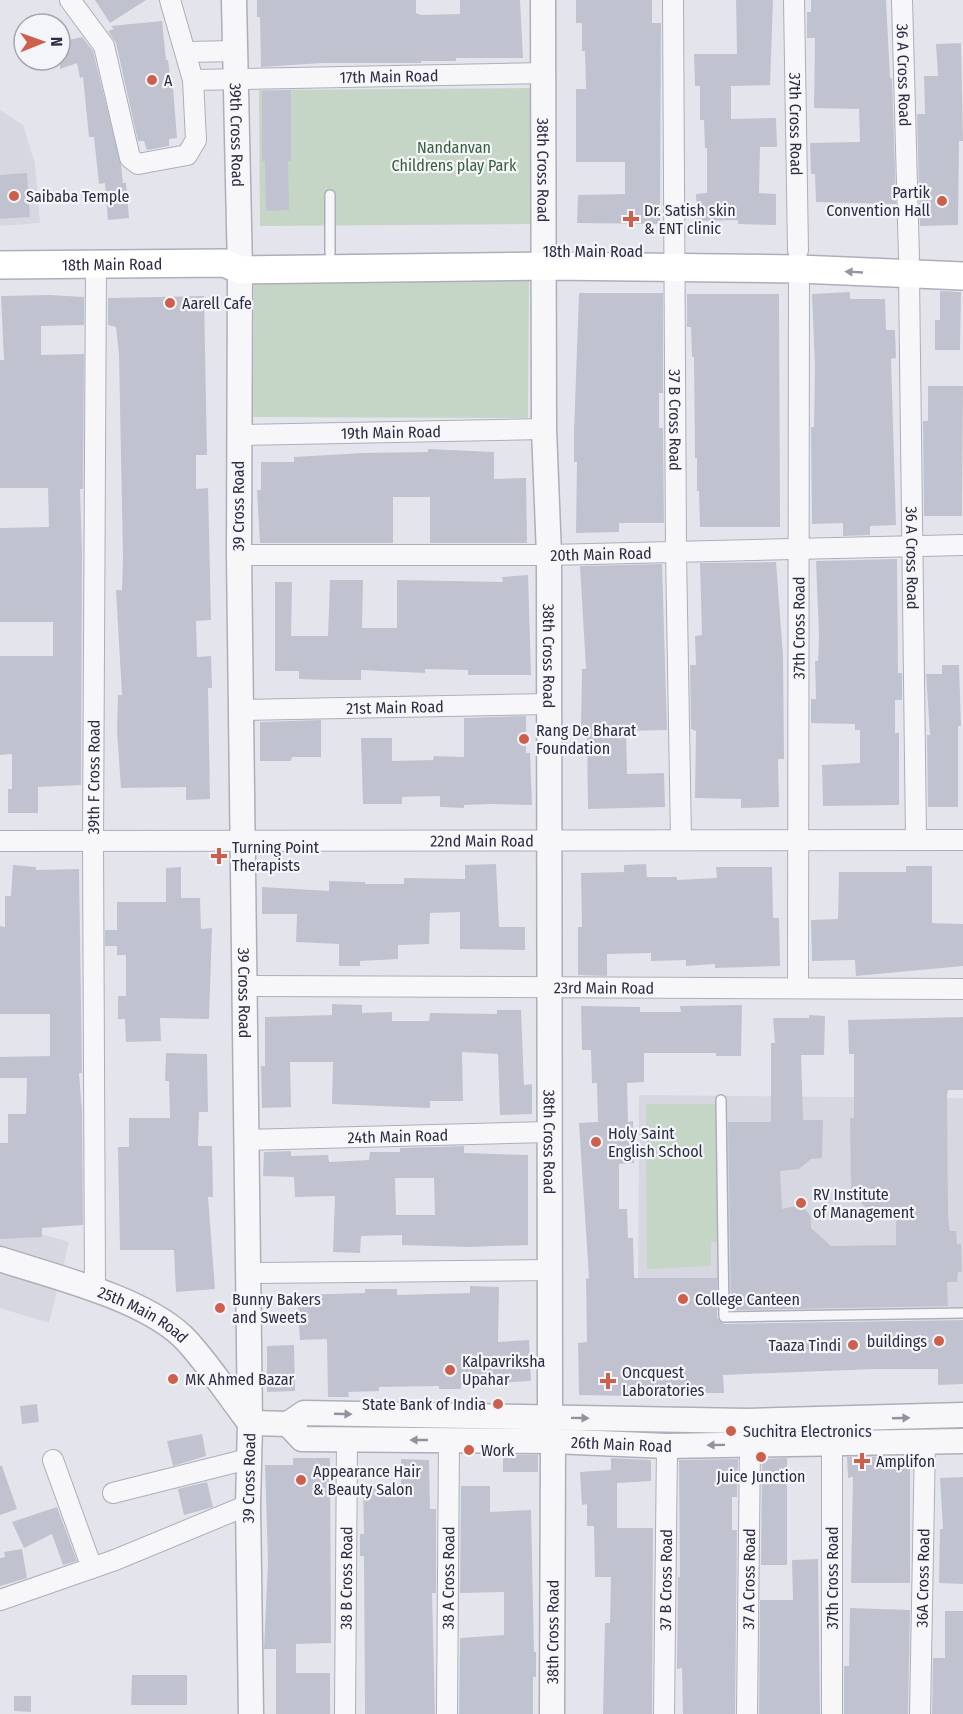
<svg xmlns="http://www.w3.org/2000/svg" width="963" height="1714" viewBox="0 0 963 1714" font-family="'Fira Sans Condensed',sans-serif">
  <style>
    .built { fill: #d6d7e1 }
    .green { fill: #c5d5c6 }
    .building { fill: #c1c2cf; fill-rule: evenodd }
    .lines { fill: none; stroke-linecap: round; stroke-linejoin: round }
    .service-casing { stroke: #adaeba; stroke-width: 12 }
    .minor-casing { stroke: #adaeba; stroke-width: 22 }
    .tertiary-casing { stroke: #adaeba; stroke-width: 27 }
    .secondary-casing { stroke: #adaeba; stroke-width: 30 }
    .service { stroke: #f7f7fa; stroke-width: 9 }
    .minor { stroke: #f7f7fa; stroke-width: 20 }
    .tertiary { stroke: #f7f7fa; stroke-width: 24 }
    .secondary { stroke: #fff; stroke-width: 27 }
    .oneway { fill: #9696a2 }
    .oneway2 { fill: #92929f }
    .poi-dot { fill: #cd5f4d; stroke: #f4f5f9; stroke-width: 2 }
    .labels { text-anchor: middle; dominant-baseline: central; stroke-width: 4.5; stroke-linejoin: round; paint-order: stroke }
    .street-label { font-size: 16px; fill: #2c2d44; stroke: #f4f5f9 }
    .poi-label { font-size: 16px; fill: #2c2d44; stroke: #f4f5f9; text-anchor: start }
    .park-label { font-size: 16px; fill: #39603d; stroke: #f4f5f9 }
  </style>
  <rect width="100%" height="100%" fill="#e4e5ec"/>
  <g class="built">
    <path d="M0 110 23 125 35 163 40 223 0 226Z"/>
    <path d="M639 1095 963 1098V1307L638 1311Z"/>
    <path d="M0 1222 69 1242 49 1323 0 1308Z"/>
  </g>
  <g class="green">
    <path d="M531 88 532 224 260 226 259 90Z"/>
    <path d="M254 279 529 280 528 418 253 417Z"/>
    <path d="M646 1104H720L721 1242H711V1266L647 1269Z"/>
  </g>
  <g class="building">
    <path d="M95 0H146L110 23Z"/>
    <path d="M257 0H416V13L421 15 460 14V0H520L523 58H456V61H421V63H322L261 67 260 17H257Z"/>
    <path d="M576 0H652V23H661L660 224 577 223 578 195 625 194V162H576V89H586L585 51H582V23H576Z"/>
    <path d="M736 0H773L770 85 731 86V119L776 118 777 147H760L759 193 776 194V225L738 224V220L697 221 696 194 707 193V148H705L704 120H700V86H695L694 54H737Z"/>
    <path d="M811 0H886L890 78H892L896 204 816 202 815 174H811L810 143 860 142 859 109 814 108 815 38H807V12H811Z"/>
    <path d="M162 21 166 60H168L170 75H172L177 138 169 139V146L147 150 144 141H138L116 43 108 31 114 29 111 26Z"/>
    <path d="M82 37 93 51 121 165 123 183H126L129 218 108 220 105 183 99 184 94 137H89L83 77 80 78 77 63 60 69V42Z"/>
    <path d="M961 43 963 141H959L958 225 920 226 917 114H925L924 76H938L936 44Z"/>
    <path d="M291 90V161H288L289 210 266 211 265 161H262V91Z"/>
    <path d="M27 173 30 217 0 219V175Z"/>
    <path d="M940 291 961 292 960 350H935V320H940Z"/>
    <path d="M850 292V299H885L886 330H895L896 358 891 359 896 525 870 526V535L843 536V523L812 524 811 427H814L815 367 812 294Z"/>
    <path d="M579 293H663V393H659V428H663L664 523H619V532L576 533 577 462H574V432Z"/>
    <path d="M687 294H779L780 527H700L699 491H697V458H695L694 357H692L691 327H687Z"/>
    <path d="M50 295 84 297V325L41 326V355L84 354 83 489H80L82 552 81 785 38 787V813H8V789H12V754L0 755V656H53V622H0V528L49 527 48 488H0V360H4L1 296Z"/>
    <path d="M204 296 207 455H196V489L208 488 211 620 196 621 197 657 211 656 212 688H208L210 799 186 800V787L121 788 117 731 118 695H122L116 590H122L123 558 119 355 116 327 108 325V298Z"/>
    <path d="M928 386H963L962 516H924L923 421H928Z"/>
    <path d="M428 449 494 452V479L526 478 527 543H430V497H393V543H260L257 490H261V462H294V457L363 453 428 452Z"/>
    <path d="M897 559 898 673H902V700H895V733H899V805L823 806 822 765 860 763V730H855V724L811 723V699H816L815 661H818L819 635 816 561Z"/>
    <path d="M776 562 783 656 784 759H778L779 807 741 808V799L695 798 696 731 691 729 690 665H696L695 636 702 635 700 563Z"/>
    <path d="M662 564 667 730 626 731 627 774 664 773 665 807 588 809 587 730H581L582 669H586L580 566Z"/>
    <path d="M528 575 531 675H468V670L425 669V673L361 670V680H328L299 679V671H275V582H292L291 636H328L330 580H363L362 628H397V580L503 582 502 577Z"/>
    <path d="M942 665H959L961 726H958V807H928L927 735H930L926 674H942Z"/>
    <path d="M526 716V753H530L532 805 490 804 464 805V808L440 807V796L402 797V804H363L361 738H392V761L433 760 434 756 464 757V718Z"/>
    <path d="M321 720V757H292L291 761H260V722Z"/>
    <path d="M496 864 499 927H525V950L460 949V912L430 913 429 944 398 945V959L360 961V966H339V944L296 942 297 914H262V887L329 891V881L365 882V884H404V878L465 879V865Z"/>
    <path d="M646 864 647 877H677V880L717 878 716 867H772L773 918H779L780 966 715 968V964L686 966V960L651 961V953L607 954V976L578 975V927H582L581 873 624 872V865Z"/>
    <path d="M13 865 36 867V870L79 869 82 1073H79L82 1111 83 1225 42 1228V1237L0 1239V1143H8V1114H26L27 1078H0V1057L50 1056V1014H0V926L5 927V896H11Z"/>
    <path d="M906 866H932V923L963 924V966L856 976 855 960 812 961 811 920 838 919 839 872H906Z"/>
    <path d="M181 867V898H200L201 929 212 928 209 1019 160 1018 161 1041 126 1042 125 1019H118V996H126V955H117V946H105V930H117V902H166V868Z"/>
    <path d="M332 1004 362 1005V1013L392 1012V1021H429L430 1013 497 1014V1010H521L524 1085 532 1084V1114L500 1115 498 1054 462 1052 463 1101H430V1108L332 1104 333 1062H290L291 1107 262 1108 261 1066H265V1017L332 1015Z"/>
    <path d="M742 1005 741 1056H716V1053H644V1082L627 1083 628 1122 633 1121 634 1163 619 1164V1209H627L628 1238H633L634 1278H717V1318L724 1324 963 1320V1384L938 1385V1369H874L723 1375 724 1393H695V1397L579 1395 578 1343 587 1342 586 1279 589 1278 579 1123 598 1122 597 1083H592L591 1050H582L581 1006 640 1007V1012H681L680 1006Z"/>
    <path d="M809 1015 825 1016 824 1055H801L803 1120H823L822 1158 811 1159 799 1169 780 1171 782 1209 796 1206 805 1209 811 1217V1228L831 1246 896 1245V1207H865L851 1191 850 1118H854V1054H849L848 1020 963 1017V1090H948L947 1096 948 1218 950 1231H956L957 1244H961L962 1272H958L957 1282H947L948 1306 731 1310 728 1122H771V1043H775L773 1018H809Z"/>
    <path d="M166 1053 207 1054 208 1112H199L198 1146H212L213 1197H208L215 1289 176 1292 174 1250H120L118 1147H129V1118H170L169 1081H165Z"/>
    <path d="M464 1146V1153L528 1155V1245L468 1247 402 1245V1235L361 1236 360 1253 333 1252 335 1196 295 1197 294 1177 263 1176 264 1152 291 1151V1156L328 1155 329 1162 369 1160 370 1152H400V1148ZM395 1178H434L435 1215H396Z"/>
    <path d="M470 1286 499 1287 498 1342 529 1340 531 1381 461 1385V1389H439V1386L379 1387V1391L348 1392 349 1397H328L327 1339 300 1340 297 1295 365 1293V1289H397V1295L470 1293Z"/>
    <path d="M294 1345 295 1391 267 1392V1346Z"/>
    <path d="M37 1404 39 1422 22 1424 20 1406Z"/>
    <path d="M202 1434 206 1456 173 1466 167 1441Z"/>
    <rect x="503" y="1455" width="35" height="17"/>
    <path d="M910 1456V1583H851L853 1477 848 1478 847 1457Z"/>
    <path d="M293 1458H330L331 1643 296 1644V1673H330V1714H276V1649H264L268 1563 265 1465H293Z"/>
    <path d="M611 1458 651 1460V1481L617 1483V1528H653L652 1714H603L605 1623H610L611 1577H595L594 1526H587V1504L582 1505 580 1472 611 1470Z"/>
    <path d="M787 1458V1565H761L762 1459Z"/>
    <path d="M401 1459 429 1460 430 1509H436V1593H432L435 1714H365L364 1556H360V1534H364L363 1486 401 1485Z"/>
    <path d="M738 1459 737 1497H732V1530H737L735 1714H683L682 1668 677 1669 678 1577H680L679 1460Z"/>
    <path d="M0 1466H2L17 1509 0 1515Z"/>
    <path d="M963 1477V1584L939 1583 940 1529H943L940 1478Z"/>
    <path d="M207 1482 213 1507 184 1515 178 1489Z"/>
    <path d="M461 1486H490V1512L531 1510 534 1652H536V1677H533V1714H459L460 1638 504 1635V1592L460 1593Z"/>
    <path d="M57 1507 77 1561 63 1565 52 1534 24 1548 12 1522Z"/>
    <path d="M22 1549 27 1578 0 1586V1558L5 1557 4 1552Z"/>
    <path d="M818 1559 820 1714H759L760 1600H793L792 1560Z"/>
    <path d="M850 1608 910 1610 908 1714H844V1666H849Z"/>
    <path d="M945 1611H963V1714H932L933 1658H945Z"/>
    <path d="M132 1675H187V1705H131Z"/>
    <path d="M14 1696H31V1712L14 1711Z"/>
  </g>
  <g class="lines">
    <defs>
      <g id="service">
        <path d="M330 195V253"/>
        <path d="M721 1100 724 1317 963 1313"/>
      </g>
      <g id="minor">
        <path d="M70 0 104 46 130 158 138 164 187 155 196 140 193 80 170 0"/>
        <path id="s1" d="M673 0 676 552 681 840"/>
        <path id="s2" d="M794 0 798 250"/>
        <path id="s3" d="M902 0 909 258"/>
        <path d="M187 52 235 51"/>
        <path id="s4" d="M193 80 543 73"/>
        <path id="s5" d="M909 276 916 839"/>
        <path id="s6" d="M238 435 544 429"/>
        <path id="s7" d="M239 555H549L963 545"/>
        <path id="s8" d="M242 710 549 704"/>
        <path id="s9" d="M0 841 963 840"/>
        <path id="s10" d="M244 986 963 989"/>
        <path id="s11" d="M798 988 799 269"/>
        <path id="s12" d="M245 1140 549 1132"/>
        <path d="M247 1273 550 1270"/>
        <path id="s13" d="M95 1290 93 841 96 264"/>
        <path d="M832 1443V1714"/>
        <path d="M53 1460 92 1568"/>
        <path d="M113 1493 248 1459"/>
        <path d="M0 1600 115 1560 248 1505"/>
        <path id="s14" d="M345 1714 347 1440"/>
        <path id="s15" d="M447 1714 449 1440"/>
        <path id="s16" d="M664 1714 667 1446"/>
        <path id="s17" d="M747 1714 750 1445"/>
        <path id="s18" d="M920 1714 925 1441"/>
      </g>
      <g id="tertiary">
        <path id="s19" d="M234 0 240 270 239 555 250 1423 248 1505 251 1714"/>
        <path id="s20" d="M543 0 544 429 549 555 550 1417"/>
        <path id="s21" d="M0 1259C54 1277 140 1297 182 1336 204 1357 230 1398 250 1423"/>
        <path d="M250 1423 288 1424 304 1413 747 1421 963 1415"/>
        <path id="s22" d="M288 1424 302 1439 553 1441 667 1446 963 1441"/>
        <path id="s23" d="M552 1714 553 1441"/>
      </g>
      <g id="secondary">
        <path id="s24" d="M0 265 224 263 240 270 551 266 799 269 963 276"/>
      </g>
    </defs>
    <use href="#service" class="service-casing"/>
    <use href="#minor" class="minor-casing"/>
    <use href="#tertiary" class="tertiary-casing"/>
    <use href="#secondary" class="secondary-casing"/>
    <use href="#service" class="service"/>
    <use href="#minor" class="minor"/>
    <use href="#tertiary" class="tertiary"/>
    <use href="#secondary" class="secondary"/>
  </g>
  <defs><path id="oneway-solid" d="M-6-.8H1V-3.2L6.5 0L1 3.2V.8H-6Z" transform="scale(1.5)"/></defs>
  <use class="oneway" href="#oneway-solid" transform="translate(854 272) rotate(-177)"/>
  <g class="oneway2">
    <use href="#oneway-solid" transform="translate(343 1414) rotate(2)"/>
    <use href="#oneway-solid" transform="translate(580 1418) rotate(1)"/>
    <use href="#oneway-solid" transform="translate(901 1418) rotate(-2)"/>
    <use href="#oneway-solid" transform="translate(419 1440) rotate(-180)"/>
    <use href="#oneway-solid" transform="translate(716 1445) rotate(179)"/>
  </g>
  <g class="poi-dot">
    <circle cx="152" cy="80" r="6"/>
    <circle cx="14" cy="196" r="6"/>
    <circle cx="942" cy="201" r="6"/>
    <path d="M628 210h6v6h6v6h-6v6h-6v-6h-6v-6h6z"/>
    <circle cx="170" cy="303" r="6"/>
    <circle cx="524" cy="739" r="6"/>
    <path d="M216 847h6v6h6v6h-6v6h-6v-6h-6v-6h6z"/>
    <circle cx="596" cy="1142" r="6"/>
    <circle cx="801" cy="1203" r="6"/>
    <circle cx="683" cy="1299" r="6"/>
    <circle cx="220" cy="1308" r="6"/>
    <circle cx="939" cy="1341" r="6"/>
    <circle cx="853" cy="1345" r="6"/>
    <circle cx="450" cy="1370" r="6"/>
    <circle cx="173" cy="1379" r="6"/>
    <path d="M605 1372h6v6h6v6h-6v6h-6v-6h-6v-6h6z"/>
    <circle cx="498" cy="1404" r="6"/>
    <circle cx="731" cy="1431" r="6"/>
    <circle cx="469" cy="1450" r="6"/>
    <circle cx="761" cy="1457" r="6"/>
    <path d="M859 1452h6v6h6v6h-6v6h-6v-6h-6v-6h6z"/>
    <circle cx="301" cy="1480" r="6"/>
  </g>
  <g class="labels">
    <g class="street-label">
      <text stroke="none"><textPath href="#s3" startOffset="75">36 A Cross Road</textPath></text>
      <text stroke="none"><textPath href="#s4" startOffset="196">17th Main Road</textPath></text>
      <text stroke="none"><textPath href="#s2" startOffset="124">37th Cross Road</textPath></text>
      <text stroke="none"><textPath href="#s19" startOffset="135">39th Cross Road</textPath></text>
      <text stroke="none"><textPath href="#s20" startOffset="170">38th Cross Road</textPath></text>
      <text x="593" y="251">18th Main Road</text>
      <text stroke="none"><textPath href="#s24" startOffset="112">18th Main Road</textPath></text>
      <text stroke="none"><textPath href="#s1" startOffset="420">37 B Cross Road</textPath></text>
      <text stroke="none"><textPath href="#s6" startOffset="153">19th Main Road</textPath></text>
      <text transform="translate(238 506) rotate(-90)">39 Cross Road</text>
      <text stroke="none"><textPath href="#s7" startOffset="362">20th Main Road</textPath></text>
      <text stroke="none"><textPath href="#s5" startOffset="282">36 A Cross Road</textPath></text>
      <text stroke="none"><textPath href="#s11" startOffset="360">37th Cross Road</textPath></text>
      <text stroke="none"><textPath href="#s20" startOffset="656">38th Cross Road</textPath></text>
      <text stroke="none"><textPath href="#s8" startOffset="153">21st Main Road</textPath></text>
      <text stroke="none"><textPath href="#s13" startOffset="513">39th F Cross Road</textPath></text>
      <text stroke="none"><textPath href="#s9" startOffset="482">22nd Main Road</textPath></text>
      <text stroke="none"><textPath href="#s10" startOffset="360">23rd Main Road</textPath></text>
      <text stroke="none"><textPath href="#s19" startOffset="993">39 Cross Road</textPath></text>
      <text stroke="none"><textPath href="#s12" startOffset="153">24th Main Road</textPath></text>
      <text stroke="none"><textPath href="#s20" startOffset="1142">38th Cross Road</textPath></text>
      <text stroke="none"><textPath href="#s21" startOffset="154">25th Main Road</textPath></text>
      <text stroke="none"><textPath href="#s22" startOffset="340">26th Main Road</textPath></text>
      <text transform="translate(249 1478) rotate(-89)">39 Cross Road</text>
      <text stroke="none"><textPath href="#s14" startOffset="136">38 B Cross Road</textPath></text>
      <text stroke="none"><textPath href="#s15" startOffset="136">38 A Cross Road</textPath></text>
      <text transform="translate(832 1578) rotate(-90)">37th Cross Road</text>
      <text stroke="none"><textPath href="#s18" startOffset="136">36A Cross Road</textPath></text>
      <text stroke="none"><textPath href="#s16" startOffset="134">37 B Cross Road</textPath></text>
      <text stroke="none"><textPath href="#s17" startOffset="135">37 A Cross Road</textPath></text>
      <text stroke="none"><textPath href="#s23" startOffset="82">38th Cross Road</textPath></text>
    </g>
    <g class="poi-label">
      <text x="164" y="80">A</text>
      <text x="930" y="192" text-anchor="end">Partik<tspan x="930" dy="18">Convention Hall</tspan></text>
      <text x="26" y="196">Saibaba Temple</text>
      <text x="644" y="210">Dr. Satish skin<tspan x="644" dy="18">&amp; ENT clinic</tspan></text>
      <text x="182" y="303">Aarell Cafe</text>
      <text x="536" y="730">Rang De Bharat<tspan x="536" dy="18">Foundation</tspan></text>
      <text x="232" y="847">Turning Point<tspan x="232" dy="18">Therapists</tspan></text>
      <text x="608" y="1133">Holy Saint<tspan x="608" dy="18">English School</tspan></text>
      <text x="813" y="1194">RV Institute<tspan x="813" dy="18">of Management</tspan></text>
      <text x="232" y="1299">Bunny Bakers<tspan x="232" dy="18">and Sweets</tspan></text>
      <text x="695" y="1299">College Canteen</text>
      <text x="927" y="1341" text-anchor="end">buildings</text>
      <text x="841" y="1345" text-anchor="end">Taaza Tindi</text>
      <text x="462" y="1361">Kalpavriksha<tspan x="462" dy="18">Upahar</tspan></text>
      <text x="622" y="1372">Oncquest<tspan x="622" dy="18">Laboratories</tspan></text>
      <text x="185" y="1379">MK Ahmed Bazar</text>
      <text x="486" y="1404" text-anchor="end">State Bank of India</text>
      <text x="743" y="1431">Suchitra Electronics</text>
      <text x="481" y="1450">Work</text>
      <text x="876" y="1461">Amplifon</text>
      <text x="313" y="1471">Appearance Hair<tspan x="313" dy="18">&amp; Beauty Salon</tspan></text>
      <text x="761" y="1476" text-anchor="middle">Juice Junction</text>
    </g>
    <g class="park-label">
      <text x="454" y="147">Nandanvan<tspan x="454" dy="18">Childrens play Park</tspan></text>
    </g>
  </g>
  <g transform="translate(42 42) rotate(89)"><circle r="28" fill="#f4f5f9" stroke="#a4a5b1" stroke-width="1.5"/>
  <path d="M0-4.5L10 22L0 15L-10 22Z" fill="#cd5f4d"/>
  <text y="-9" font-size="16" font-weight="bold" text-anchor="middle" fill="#2c2d44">N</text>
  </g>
</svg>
